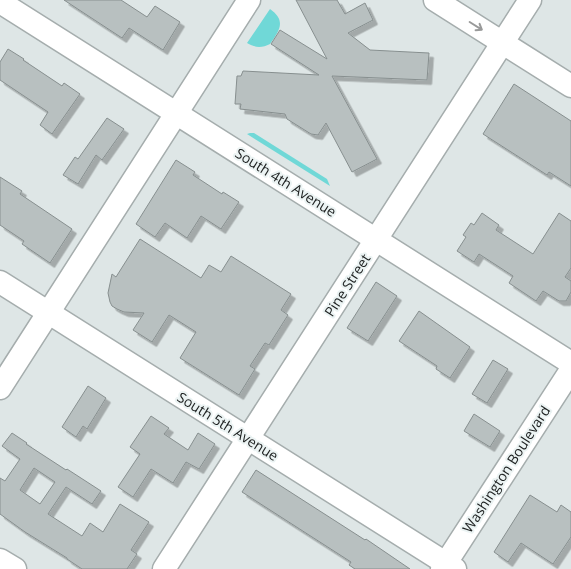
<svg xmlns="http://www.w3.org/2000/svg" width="571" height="569" viewBox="0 0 571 569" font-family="'Open Sans',sans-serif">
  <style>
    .green { fill: #70d8d7 }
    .building { fill: #b8c0c0; stroke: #878f8f; fill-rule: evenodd; filter: url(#shadow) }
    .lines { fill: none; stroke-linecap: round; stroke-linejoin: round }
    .minor-casing { stroke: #a5adad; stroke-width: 25 }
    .minor { stroke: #fff; stroke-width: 22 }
    .oneway { stroke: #999a9a }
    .labels { text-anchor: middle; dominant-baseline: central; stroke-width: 4; stroke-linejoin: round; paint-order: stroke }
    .street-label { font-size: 14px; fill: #1c1f1f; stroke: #ebf3f3 }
  </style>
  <defs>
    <filter id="shadow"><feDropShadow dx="4.5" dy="4.5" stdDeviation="0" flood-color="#0004"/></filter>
  </defs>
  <rect width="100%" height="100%" fill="#dee6e6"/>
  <g class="green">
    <path d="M270 9C287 21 279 31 270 44 262 48 255 48 247 43Z"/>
    <path d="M250 133H254L327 179 330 186 247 134Z"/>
  </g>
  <g class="building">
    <path d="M64 0H121L147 17 155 6 180 22 163 50 129 28 122 38Z"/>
    <path d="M296 0H337L345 14 365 3 373 20 348 33 370 50 429 53 427 80 332 76 377 159 352 172 326 123 318 135 311 134 287 119 285 114 240 109 241 104H235L237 76H241L243 71 319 75 271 44 280 30 327 59Z"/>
    <path d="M8 49 24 59 23 60 62 86 64 83 80 94 52 134 40 125 48 112 0 80V62Z"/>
    <path d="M514 84 571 121V186L549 172 547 175 483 134Z"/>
    <path d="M107 118 124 129 102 160 96 155 78 184 63 175 75 157 78 159Z"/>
    <path d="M176 160 195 172 193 175 222 194 223 192 239 202 221 229 201 216 187 238 165 223 155 237 136 224Z"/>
    <path d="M0 177 22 191 20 194 72 229 50 263 22 244 24 241 0 225Z"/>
    <path d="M482 213 499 225 496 230 533 254 559 213 571 221V268L565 277 571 281V292L566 301H559L543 291 536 301 509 283 513 276 479 254 474 262 457 251 466 237 463 235 471 223 474 225Z"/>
    <path d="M140 239 201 278 209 265 221 272 231 256 291 294 281 310 288 315 269 345 265 343 250 366 255 369 239 395 180 358 196 332 169 315 152 342 133 330 144 313 124 312 117 309 112 306 110 302 108 293 112 274 116 277Z"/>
    <path d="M376 282 397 296 368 341 347 328Z"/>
    <path d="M419 311 470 347 450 378 436 369 437 366 399 341Z"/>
    <path d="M493 360 508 369 487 403 472 394Z"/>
    <path d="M88 386 106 398 87 429 83 426 76 437 62 427Z"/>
    <path d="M474 414 500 431 490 447 464 431Z"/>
    <path d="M151 416 169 428 164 434 188 450 198 433 215 444 199 469 186 462 173 483 151 469 133 497 118 487 140 454 130 447Z"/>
    <path d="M12 433 27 443 26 444 66 470 67 469 101 491 92 504 66 487 48 514 82 536 90 523 103 532 120 504 149 522 131 550 137 554 127 569H82L67 559V558L25 532 0 514V478L5 481 20 459 2 446ZM34 468 55 482 40 504 20 490Z"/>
    <path d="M256 470 365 540 366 539 410 569H355L349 565 351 562 242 492Z"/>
    <path d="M530 495 557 512 561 505 571 512V537L553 564 521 543 508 562 494 552Z"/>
  </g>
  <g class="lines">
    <defs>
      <g id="minor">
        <path d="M435 0 571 86"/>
        <path d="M0 2 571 363"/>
        <path d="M0 282 455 569"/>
        <path d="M0 388 249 0"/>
        <path d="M0 560 15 569"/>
        <path d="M164 569 530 0"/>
        <path d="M442 569 571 370"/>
      </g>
    </defs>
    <use href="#minor" class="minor-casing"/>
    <use href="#minor" class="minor"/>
  </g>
  <defs><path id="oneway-shaft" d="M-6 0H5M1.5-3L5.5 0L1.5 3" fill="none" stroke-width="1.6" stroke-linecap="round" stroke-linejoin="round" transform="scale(1.25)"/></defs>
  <use class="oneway" href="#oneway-shaft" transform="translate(476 26) rotate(32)"/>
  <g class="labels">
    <g class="street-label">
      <text transform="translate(286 182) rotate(32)">South 4th Avenue</text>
      <text transform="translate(347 285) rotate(-57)">Pine Street</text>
      <text transform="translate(228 426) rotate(32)">South 5th Avenue</text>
      <text transform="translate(506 469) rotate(-57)">Washington Boulevard</text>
    </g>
  </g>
</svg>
